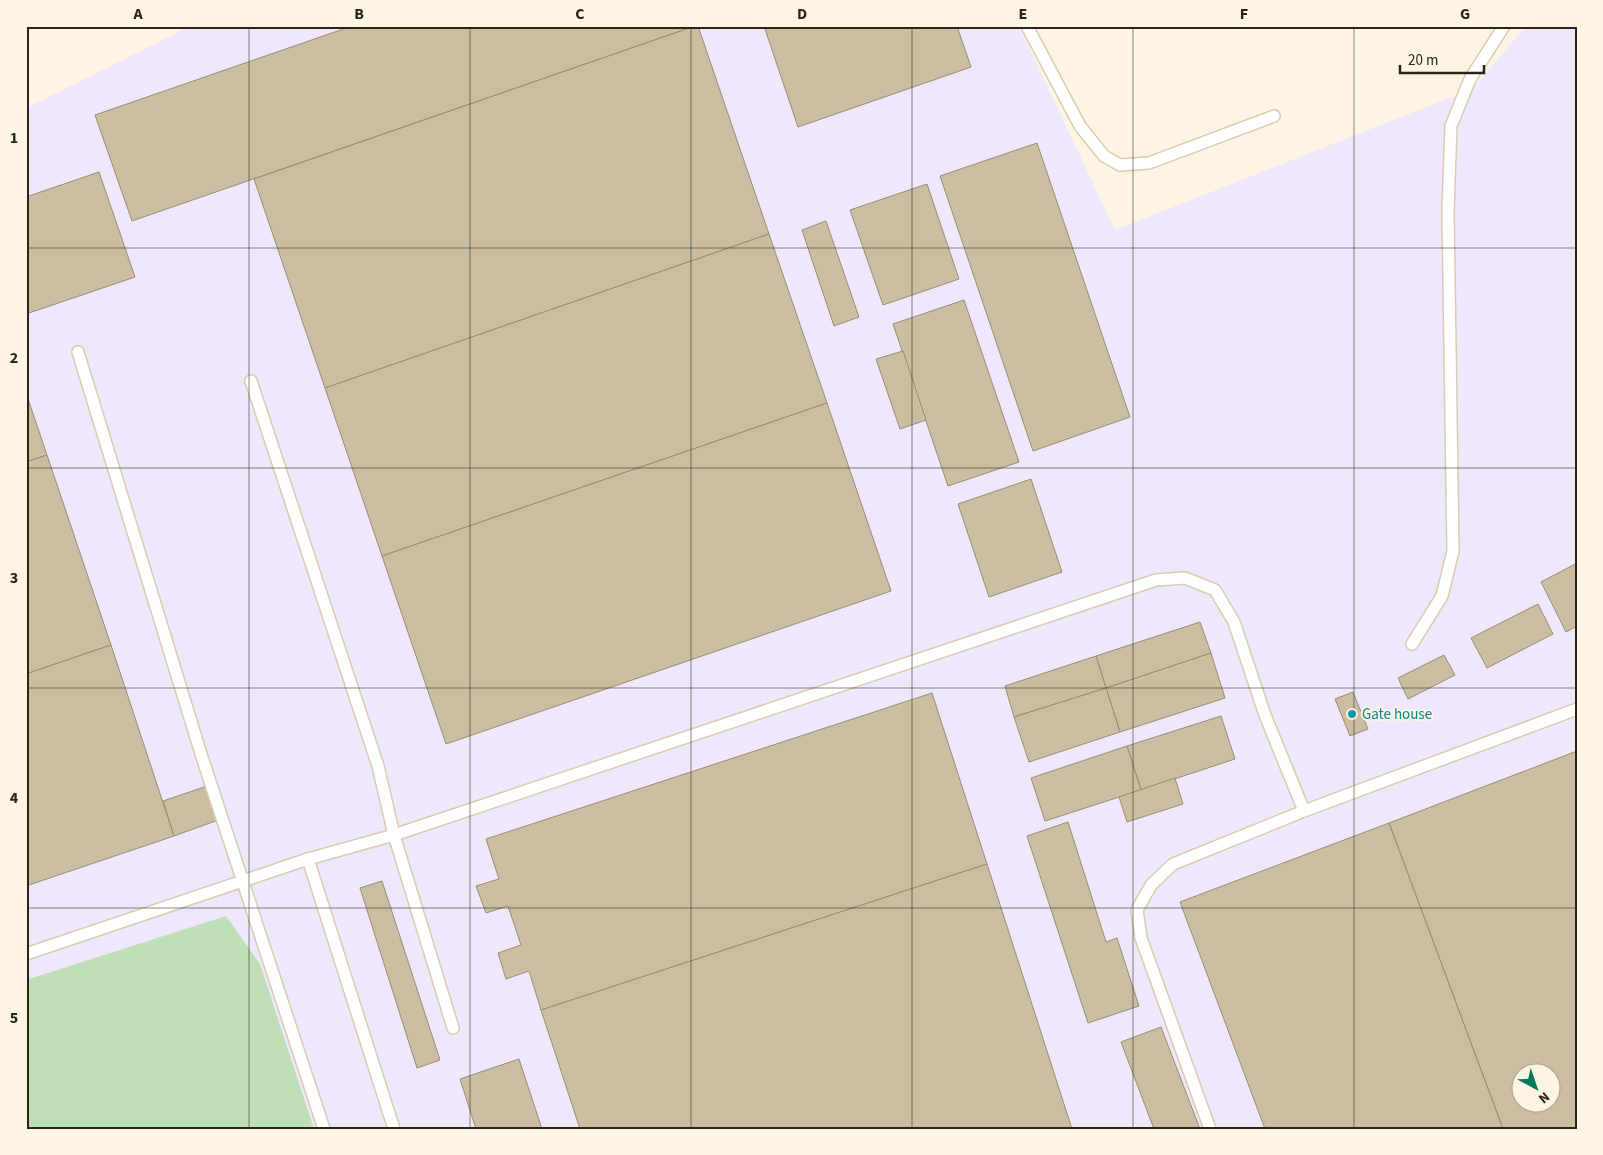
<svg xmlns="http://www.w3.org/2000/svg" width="1603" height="1155" viewBox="0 0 1603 1155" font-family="'Source Sans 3',sans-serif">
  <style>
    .industrial { fill: #efe7fc; fill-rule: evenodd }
    .green { fill: #bfe0b7 }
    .building { fill: #cbbda1; stroke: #9a8d72; fill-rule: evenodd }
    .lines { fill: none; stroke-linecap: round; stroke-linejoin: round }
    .lane-casing { stroke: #daccb0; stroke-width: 14 }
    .lane { stroke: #fff; stroke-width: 11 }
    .grid { fill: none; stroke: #2a241a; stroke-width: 1; stroke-opacity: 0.55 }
    .culture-dot { fill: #0f9aa8; stroke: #fdf4e3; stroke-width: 2 }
    .labels { text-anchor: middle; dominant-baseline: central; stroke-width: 4; stroke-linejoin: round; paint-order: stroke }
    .culture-label { font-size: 15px; fill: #0d838f; stroke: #fdf4e3; text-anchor: start }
    .neatline { fill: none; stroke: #2a241a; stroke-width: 2 }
    .grid-label { font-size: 16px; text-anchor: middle; font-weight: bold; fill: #2a241a }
  </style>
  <rect width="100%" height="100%" fill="#fdf4e3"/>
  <path class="industrial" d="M190 26H1019L1115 230 1472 89 1526 26H1577V1129H26V108ZM1520 1072H1550V1102H1520Z"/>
  <path class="green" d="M226 916 260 964 314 1129H26V980Z"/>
  <g class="building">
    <path d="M352 26H695L132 221 95 115Z"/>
    <path d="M695 26H698L769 234 325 388 254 179Z"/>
    <path d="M764 26H957L971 67 798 127Z"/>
    <path d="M1037 143 1130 417 1033 451 940 176Z"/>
    <path d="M99 172 135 277 26 314V197Z"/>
    <path d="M927 184 959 279 883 305 850 210Z"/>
    <path d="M826 221 859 317 834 326 802 230Z"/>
    <path d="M769 234 827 403 382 556 325 388Z"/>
    <path d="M964 300 1019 462 948 486 893 324Z"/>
    <path d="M903 351 926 420 900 429 876 359Z"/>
    <path d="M26 393 47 455 26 462Z"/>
    <path d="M827 403 891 591 446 744 382 556Z"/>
    <path d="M47 455 111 645 26 674V462Z"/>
    <path d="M1031 479 1062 572 989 597 958 504Z"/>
    <path d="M1577 563V626L1566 632 1541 582Z"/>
    <path d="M1538 604 1553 634 1487 668 1471 638Z"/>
    <path d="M1200 622 1211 653 1106 688 1096 656Z"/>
    <path d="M111 645 174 836 26 886V674Z"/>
    <path d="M1211 653 1225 698 1120 732 1106 688Z"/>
    <path d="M1444 655 1455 675 1408 699 1398 678Z"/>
    <path d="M1096 656 1106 688 1014 717 1005 686Z"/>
    <path d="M1106 688 1120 732 1029 762 1014 717Z"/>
    <path d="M1353 692 1368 729 1350 736 1335 699Z"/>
    <path d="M932 693 987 864 541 1010 529 971 506 979 498 953 521 945 508 906 486 913 476 886 499 879 486 839Z"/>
    <path d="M1221 716 1235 759 1141 790 1127 746Z"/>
    <path d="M1127 746 1141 790 1045 821 1031 778Z"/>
    <path d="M1577 751V1129H1503L1389 823ZM1520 1072H1550V1102H1520Z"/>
    <path d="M1175 778 1183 804 1127 822 1119 797Z"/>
    <path d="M210 785 221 819 174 836 163 801Z"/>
    <path d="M1068 822 1106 942 1117 938 1139 1006 1088 1023 1027 836Z"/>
    <path d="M1389 823 1503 1129H1265L1180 902Z"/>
    <path d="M987 864 1072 1129H580L541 1010Z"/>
    <path d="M382 881 440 1060 417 1068 360 888Z"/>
    <path d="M1161 1027 1200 1129H1154L1121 1042Z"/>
    <path d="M519 1059 542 1129H476L460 1079Z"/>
  </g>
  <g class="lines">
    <defs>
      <g id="lane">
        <path d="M1027 26 1080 126 1104 156 1120 165 1149 163 1274 116"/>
        <path d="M78 352 201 754 324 1129"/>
        <path d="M251 381 378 766 394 835 453 1028"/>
        <path d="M1412 644 1442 596 1453 551 1448 211 1451 126 1470 79 1504 26"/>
        <path d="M308 859 394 1129"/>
        <path d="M26 954 308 859 394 835 1156 580 1185 578 1215 590 1234 622 1265 715 1304 811"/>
        <path d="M1210 1129 1141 938 1137 910 1151 885 1173 864 1304 811 1577 709"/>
      </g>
    </defs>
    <use href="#lane" class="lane-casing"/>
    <use href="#lane" class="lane"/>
  </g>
  <path class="grid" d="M249 26V1129M470 26V1129M691 26V1129M912 26V1129M1133 26V1129M1354 26V1129M26 248H1577M26 468H1577M26 688H1577M26 908H1577"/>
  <circle class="culture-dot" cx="1352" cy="714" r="5"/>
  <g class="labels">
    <g class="culture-label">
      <text x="1362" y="714">Gate house</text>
    </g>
  </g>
  <rect width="1603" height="1155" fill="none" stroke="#fdf4e3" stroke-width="55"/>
  <g transform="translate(1536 1088) rotate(140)"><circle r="24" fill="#fdf4e3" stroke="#a9a193"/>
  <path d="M0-4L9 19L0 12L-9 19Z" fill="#007c5b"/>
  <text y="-8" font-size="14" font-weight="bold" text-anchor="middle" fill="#2a241a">N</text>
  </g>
  <path d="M1400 65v8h84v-8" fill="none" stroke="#2a241a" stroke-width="2.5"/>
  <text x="1408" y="65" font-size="15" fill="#2a241a" stroke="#fdf4e3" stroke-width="4" paint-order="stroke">20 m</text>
  <rect x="28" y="28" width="1548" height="1100" class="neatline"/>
  <g class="grid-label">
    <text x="138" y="19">A</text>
    <text x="359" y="19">B</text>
    <text x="580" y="19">C</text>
    <text x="802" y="19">D</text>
    <text x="1023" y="19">E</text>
    <text x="1244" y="19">F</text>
    <text x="1465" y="19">G</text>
    <text x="14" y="143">1</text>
    <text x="14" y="363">2</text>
    <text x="14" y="583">3</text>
    <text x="14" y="803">4</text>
    <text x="14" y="1023">5</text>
  </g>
</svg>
